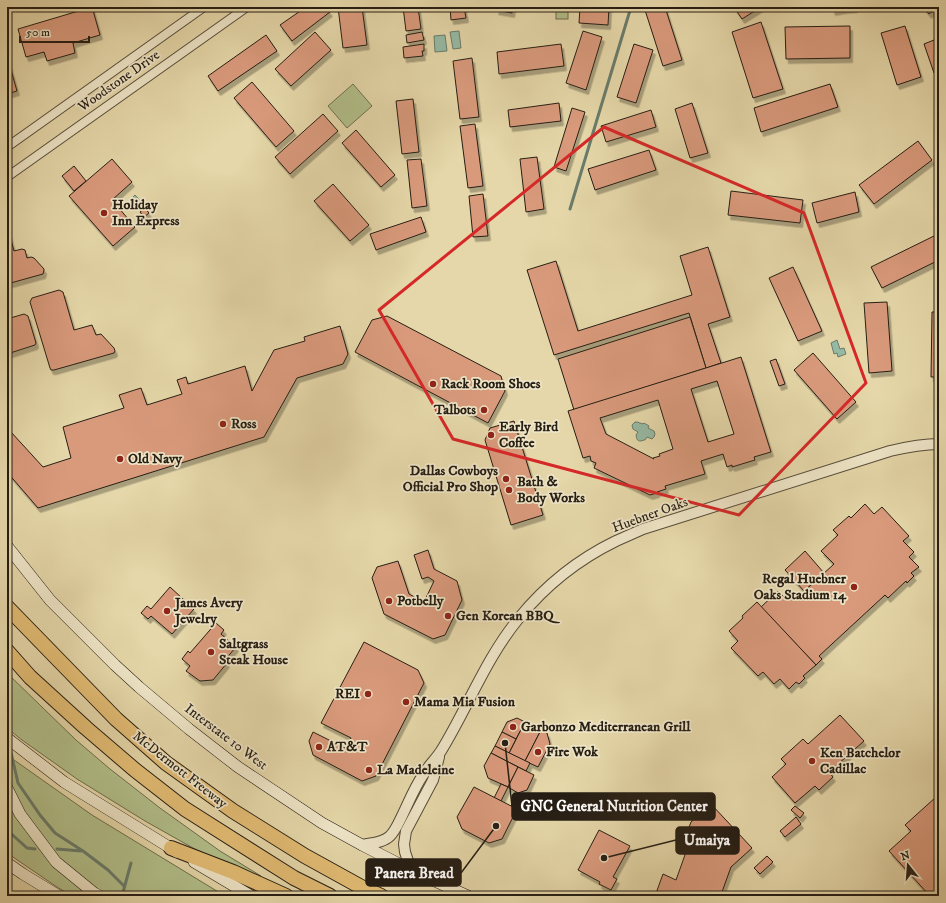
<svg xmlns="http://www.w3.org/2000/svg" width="946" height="903" viewBox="0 0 946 903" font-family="'IM FELL DW Pica',serif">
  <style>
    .green { fill: #b2bf8a; stroke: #6c6e4f }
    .water { fill: #96baa5; stroke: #697c6b }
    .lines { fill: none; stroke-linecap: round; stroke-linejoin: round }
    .stream { stroke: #697c6b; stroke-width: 3 }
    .building { fill: #d99a7c; stroke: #261e14; fill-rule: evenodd; filter: url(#shadow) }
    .minor-casing { stroke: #564c39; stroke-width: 10 }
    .tertiary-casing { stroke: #564c39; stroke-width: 12 }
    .secondary-casing { stroke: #261e14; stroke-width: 12 }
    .motorway-casing { stroke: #261e14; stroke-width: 16 }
    .minor { stroke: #eee5c7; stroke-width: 8 }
    .tertiary { stroke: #eee5c7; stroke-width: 10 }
    .secondary { stroke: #eee5c7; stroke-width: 11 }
    .motorway { stroke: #e2bc74; stroke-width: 14 }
    .marked { fill: none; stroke: #d62828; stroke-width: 3; stroke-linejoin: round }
    .poi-dot { fill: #8f2418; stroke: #eee5c7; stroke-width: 1.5 }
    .labels { text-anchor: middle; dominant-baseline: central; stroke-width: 3.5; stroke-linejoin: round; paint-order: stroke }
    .street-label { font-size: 14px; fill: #261e14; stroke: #eee5c7 }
    .poi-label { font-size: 14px; font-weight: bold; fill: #261e14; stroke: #eee5c7; text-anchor: start }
    .leader { fill: none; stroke: #261e14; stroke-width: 1.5 }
    .callout-dot { fill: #261e14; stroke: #eee5c7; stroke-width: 1.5 }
    .callout { fill: #261e14; stroke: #261e14; stroke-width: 1.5 }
    .callout-label { font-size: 15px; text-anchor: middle; font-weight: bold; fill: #fff }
  </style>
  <defs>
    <filter id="shadow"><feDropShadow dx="2.5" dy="4.5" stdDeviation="0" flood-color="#0004"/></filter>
  </defs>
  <rect width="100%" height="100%" fill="#e5d7a9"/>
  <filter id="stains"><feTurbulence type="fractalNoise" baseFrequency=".005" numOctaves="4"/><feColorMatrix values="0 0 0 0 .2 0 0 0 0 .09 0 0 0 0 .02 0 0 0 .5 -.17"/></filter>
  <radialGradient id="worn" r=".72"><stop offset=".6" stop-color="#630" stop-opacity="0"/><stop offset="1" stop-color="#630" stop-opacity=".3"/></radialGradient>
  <g class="green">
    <rect x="556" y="7" width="12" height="12"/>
    <path d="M353 84 372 106 347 128 328 106Z"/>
    <path d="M7 673 76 740 110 769 160 808 220 851 261 876 258 879 193 848 145 821 77 779 22 740 7 728Z"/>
    <path d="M7 755 92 815 225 896H107L104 895 103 896H72L57 887 7 853Z"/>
  </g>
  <g class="water">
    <path d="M459 31 461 48 453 49 450 32Z"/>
    <path d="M445 35 447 51 435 52 434 36Z"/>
    <path d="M135 195 144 205 137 210 129 201Z"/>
    <path d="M837 340 840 349 844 348 846 354 838 357 837 353 834 354 831 343Z"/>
    <path d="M635 422H637L643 424 644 423 649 426 648 428 654 431 655 434 654 437 652 439 647 437 645 440H644L641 441C636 441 637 438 636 435L638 432 633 429 632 425Z"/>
  </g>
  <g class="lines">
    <g class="stream">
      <path d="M570 209 631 7"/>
      <path d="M9 744 18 783 40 815 55 833 83 851 108 870 124 886"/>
      <path d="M7 830 27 848 35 849"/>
      <path d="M57 849 81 851"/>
      <path d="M122 896 131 863"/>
      <path d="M124 896C131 892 136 893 143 896"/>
    </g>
  </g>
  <g class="building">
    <path d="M92 7 100 35 73 43 75 53 47 61 44 52 26 57 18 29Z"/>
    <path d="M306 7H326L330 12 292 41 280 25Z"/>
    <path d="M338 7H362L367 45 343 48Z"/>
    <path d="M403 7H418L421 29 406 31Z"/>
    <path d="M450 7H464L466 18 451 20Z"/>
    <path d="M497 7H513L512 13 496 10Z"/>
    <path d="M580 7H609L608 25 579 23Z"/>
    <path d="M644 7H665L682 60 663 66Z"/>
    <path d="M734 7H761L742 19Z"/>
    <path d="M832 7H844V9L833 11Z"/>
    <path d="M844 7H855V8L844 9Z"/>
    <path d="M923 7H938L929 14Z"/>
    <path d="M761 22 783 89 753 98 732 32Z"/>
    <path d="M850 26V58L786 59 785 27Z"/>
    <path d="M905 26 921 77 897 85 881 33Z"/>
    <path d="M583 31 602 37 586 90 566 83Z"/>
    <path d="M315 32 331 50 291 86 275 69Z"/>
    <path d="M422 32 424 40 407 43 406 35Z"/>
    <path d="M266 35 277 51 218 91 208 76Z"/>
    <path d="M939 38V71L934 73 924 44Z"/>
    <path d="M424 44V51H422L423 56 404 58 403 47Z"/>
    <path d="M561 44 564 66 499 74 497 52Z"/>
    <path d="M634 44 653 50 636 103 617 97Z"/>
    <path d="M472 58 479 117 460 119 453 61Z"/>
    <path d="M9 63 17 91 7 94V64Z"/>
    <path d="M252 82 294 131 276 147 234 98Z"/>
    <path d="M830 84 838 107 761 132 754 108Z"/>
    <path d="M413 99 419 152 402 154 396 101Z"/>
    <path d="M559 103 561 121 510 127 508 110Z"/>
    <path d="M692 103 708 153 690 158 675 109Z"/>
    <path d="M572 108 585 112 566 171 554 167Z"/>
    <path d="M651 110 656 127 606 142 601 126Z"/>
    <path d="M323 114 338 131 290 174 275 157Z"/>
    <path d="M475 124 483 186 468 188 460 126Z"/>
    <path d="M356 130 395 175 381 187 342 143Z"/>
    <path d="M918 141 932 160 874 204 859 185Z"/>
    <path d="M649 150 656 170 595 190 588 169Z"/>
    <path d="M537 157 544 209 526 212 520 159Z"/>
    <path d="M112 159 132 182 112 200 135 227 113 246 69 196Z"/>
    <path d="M421 159 427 206 412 208 407 160Z"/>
    <path d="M74 166 86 181 74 191 62 176Z"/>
    <path d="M333 184 369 225 350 241 314 201Z"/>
    <path d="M731 191 803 200 800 223 728 215Z"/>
    <path d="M855 192 859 212 817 223 812 203Z"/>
    <path d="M483 194 488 236 473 237 469 196Z"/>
    <path d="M145 208 149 213 144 217 140 212Z"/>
    <path d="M421 217 426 232 376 250 370 234Z"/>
    <path d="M7 232 9 233 14 251 22 249 25 250 27 258 31 257 34 258 44 269V270L43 274 7 284Z"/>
    <path d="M936 235 939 241V260L882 288 871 267Z"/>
    <path d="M708 247 730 317 708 324 721 363 706 368 689 313 554 355 527 270 556 261 578 331 692 295 680 256Z"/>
    <path d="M793 267 822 331 798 341 769 278Z"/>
    <path d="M59 290 63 292 74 330 92 325 96 335 101 334 114 348 115 351 114 353 54 370H51L50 368 30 302 32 298Z"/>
    <path d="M887 302 892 371 869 373 864 303Z"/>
    <path d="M932 312H939V377H931Z"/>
    <path d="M24 314 28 316 36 343 35 345 7 354V319Z"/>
    <path d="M387 316 501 376 505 391 488 423 355 352 372 320Z"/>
    <path d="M690 317 706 368 574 410 558 359Z"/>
    <path d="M340 326 348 354 343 364 297 378 264 437 38 508 7 472V436L11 432 43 467 71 458 63 427 124 408 119 395 141 388 147 405 182 394 177 380 186 377 188 384 245 366 252 391 274 350 305 341 304 337Z"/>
    <path d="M813 353 856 402 837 419 794 370Z"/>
    <path d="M741 357 771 452 754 457 755 460 732 467V465L727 467 723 454 701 461 705 474 665 486 666 489 657 492V493L650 495 594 468 596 463 591 461 590 456 583 458 568 411ZM717 381 734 434 708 442 691 389ZM658 400 673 449 659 454 660 456 653 458 654 459 606 434 600 418Z"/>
    <path d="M776 359 785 384 779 386 770 361Z"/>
    <path d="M514 421 543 515 511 525 485 440 490 428Z"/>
    <path d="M865 504 874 514 882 507 909 536 903 541 914 552 909 557 919 567 911 573 914 576 907 583 906 581 888 598 885 595 819 656 822 659 816 665 761 607 778 591 786 599 794 591 799 596 834 564 821 551 838 535 833 530 849 516 851 518Z"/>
    <path d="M428 550 434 569 457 581 462 600 445 635 433 639 384 614 372 578 377 567 398 561 409 594 424 602 434 581 428 577 422 579 414 555Z"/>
    <path d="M805 551 824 573 804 591 785 570Z"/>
    <path d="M170 587 194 609 172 634 151 616 148 619 141 613 147 606 151 609Z"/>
    <path d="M757 602 816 665 803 676 805 678 799 684 796 682 789 689 780 679 774 684 763 672 758 676 731 648 738 641 729 631 743 618 742 616Z"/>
    <path d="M216 623 224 630 221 634 236 647 224 661 227 663 213 680 200 681 186 671 190 666 182 659 188 651 190 653Z"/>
    <path d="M364 642 418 670 424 683 376 776 362 781 313 755 309 741 313 732 349 750 351 746 348 744 351 738 321 723Z"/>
    <path d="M840 715 864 741 829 772 833 777 819 790 815 786 795 803 772 777 786 764 781 759 803 739 808 744Z"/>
    <path d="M517 718 525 722 516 739 502 732 507 722Z"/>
    <path d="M525 722 541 730 525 761 509 753Z"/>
    <path d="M541 730 547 733 550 744 538 767 525 761Z"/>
    <path d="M502 732 516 739 509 753 495 746Z"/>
    <path d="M495 746 530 763 526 771 491 753Z"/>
    <path d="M491 753 518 767 508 787 488 778 484 766Z"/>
    <path d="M518 767 534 775 527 790 518 793 508 787Z"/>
    <path d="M501 784 508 787 501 801 494 798Z"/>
    <path d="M474 787 517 809 502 839 489 843 462 829 457 817Z"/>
    <path d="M936 797 939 800V887L930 896 889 851 911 831 905 825Z"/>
    <path d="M711 804 752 848 731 867 722 892 733 896H655L663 874 676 880 686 852 681 849 691 822Z"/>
    <path d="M795 806 804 813 800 818 791 810Z"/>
    <path d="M796 817 801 824 785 837 780 831Z"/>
    <path d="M599 830 630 846 613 877 617 879 611 890 599 884 600 882 578 870Z"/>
    <path d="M767 856 773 862 760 874 754 868Z"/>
  </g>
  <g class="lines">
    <defs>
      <g id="minor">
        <path d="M7 147 204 7"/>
        <path d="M7 177 247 7"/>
      </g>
      <g id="tertiary">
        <path d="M362 845C371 843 383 843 390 836 395 831 398 824 401 818 408 804 414 788 423 775 428 766 436 759 441 751 468 707 486 658 519 618 545 586 579 559 616 541 625 537 634 533 643 529L890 451C907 447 922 444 939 444"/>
        <path d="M411 870 405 852 404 844 406 831 433 780 439 757"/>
      </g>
      <g id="secondary">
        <path d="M7 546 50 600 115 665 139 687 189 729 238 767 322 823 362 845 411 870 448 887 468 896"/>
        <path d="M7 738 64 782 177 852"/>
        <path d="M7 788 20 814 56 862 94 893 100 896"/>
        <path d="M194 862 251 896"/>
        <path d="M7 863 23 874 59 896"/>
      </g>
      <g id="motorway">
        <path d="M7 607 116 719 166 763 233 811 305 856 363 888 381 896"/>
        <path d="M7 651 30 677 86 728 135 770 185 809 294 878 330 896"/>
        <path d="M171 848 233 872 286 896"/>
      </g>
    </defs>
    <use href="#minor" class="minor-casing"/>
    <use href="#tertiary" class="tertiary-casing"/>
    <use href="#secondary" class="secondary-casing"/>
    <use href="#motorway" class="motorway-casing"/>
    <use href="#minor" class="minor"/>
    <use href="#tertiary" class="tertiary"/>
    <use href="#secondary" class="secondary"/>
    <use href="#motorway" class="motorway"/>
  </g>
  <path class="marked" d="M604 127 804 213 866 383 739 515 453 439 379 310Z"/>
  <g class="poi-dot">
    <circle cx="104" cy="213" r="4"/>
    <circle cx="433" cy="384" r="4"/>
    <circle cx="484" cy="410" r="4"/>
    <circle cx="223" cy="424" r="4"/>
    <circle cx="491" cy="435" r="4"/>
    <circle cx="120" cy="459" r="4"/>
    <circle cx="506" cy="479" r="4"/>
    <circle cx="509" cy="490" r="4"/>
    <circle cx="854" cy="587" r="4"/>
    <circle cx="389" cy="601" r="4"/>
    <circle cx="167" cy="611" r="4"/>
    <circle cx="448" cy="616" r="4"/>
    <circle cx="211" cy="652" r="4"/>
    <circle cx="368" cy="694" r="4"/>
    <circle cx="406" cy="702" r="4"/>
    <circle cx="513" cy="727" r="4"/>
    <circle cx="319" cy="747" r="4"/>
    <circle cx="538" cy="752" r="4"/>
    <circle cx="812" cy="761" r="4"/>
    <circle cx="369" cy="770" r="4"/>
  </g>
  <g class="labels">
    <g class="street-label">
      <text transform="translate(119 81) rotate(-35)">Woodstone Drive</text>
      <text transform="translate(650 515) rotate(-20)">Huebner Oaks</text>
      <text transform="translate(226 737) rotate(37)">Interstate 10 West</text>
      <text transform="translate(180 770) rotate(38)">McDermott Freeway</text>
    </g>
    <g class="poi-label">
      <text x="112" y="205">Holiday<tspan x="112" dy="16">Inn Express</tspan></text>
      <text x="441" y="384">Rack Room Shoes</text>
      <text x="476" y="410" text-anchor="end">Talbots</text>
      <text x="231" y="424">Ross</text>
      <text x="499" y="427">Early Bird<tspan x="499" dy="16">Coffee</tspan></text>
      <text x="128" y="459">Old Navy</text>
      <text x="498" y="471" text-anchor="end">Dallas Cowboys<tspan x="498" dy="16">Official Pro Shop</tspan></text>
      <text x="517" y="482">Bath &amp;<tspan x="517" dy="16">Body Works</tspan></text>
      <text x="846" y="579" text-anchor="end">Regal Huebner<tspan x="846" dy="16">Oaks Stadium 14</tspan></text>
      <text x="397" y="601">Potbelly</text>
      <text x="175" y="603">James Avery<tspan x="175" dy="16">Jewelry</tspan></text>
      <text x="456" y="616">Gen Korean BBQ</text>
      <text x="219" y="644">Saltgrass<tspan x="219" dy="16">Steak House</tspan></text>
      <text x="360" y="694" text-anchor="end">REI</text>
      <text x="414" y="702">Mama Mia Fusion</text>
      <text x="521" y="727">Garbonzo Mediterranean Grill</text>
      <text x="327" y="747">AT&amp;T</text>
      <text x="546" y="752">Fire Wok</text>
      <text x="820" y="753">Ken Batchelor<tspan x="820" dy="16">Cadillac</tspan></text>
      <text x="377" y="770">La Madeleine</text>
    </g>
  </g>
  <path class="leader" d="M505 743L512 806M604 858L676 840M496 826L461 873"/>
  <g class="callout-dot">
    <circle cx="505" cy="743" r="4"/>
    <circle cx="604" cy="858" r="4"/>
    <circle cx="496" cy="826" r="4"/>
  </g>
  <g class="callout">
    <rect x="512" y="793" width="203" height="27" rx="4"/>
    <rect x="676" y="827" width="63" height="27" rx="4"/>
    <rect x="366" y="859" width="95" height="27" rx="4"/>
  </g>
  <g class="callout-label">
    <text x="614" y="811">GNC General Nutrition Center</text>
    <text x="707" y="845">Umaiya</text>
    <text x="414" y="878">Panera Bread</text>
  </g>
  <rect width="946" height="903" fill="none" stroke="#e5d7a9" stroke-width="24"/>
  <rect x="8" y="8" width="930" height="887" fill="none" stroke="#261e14" stroke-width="2"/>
  <rect x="12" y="12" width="922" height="879" fill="none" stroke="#261e14"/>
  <g transform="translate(908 865) rotate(343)" stroke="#eee5c7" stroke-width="3" paint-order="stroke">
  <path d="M0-3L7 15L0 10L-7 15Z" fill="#261e14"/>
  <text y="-6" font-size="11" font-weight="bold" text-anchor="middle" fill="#261e14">N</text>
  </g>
  <path d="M20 36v6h69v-6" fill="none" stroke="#261e14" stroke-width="2"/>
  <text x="26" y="36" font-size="12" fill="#261e14" stroke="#eee5c7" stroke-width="3" paint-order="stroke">50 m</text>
  <rect width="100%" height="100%" filter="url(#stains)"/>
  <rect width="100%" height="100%" fill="url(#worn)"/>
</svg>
